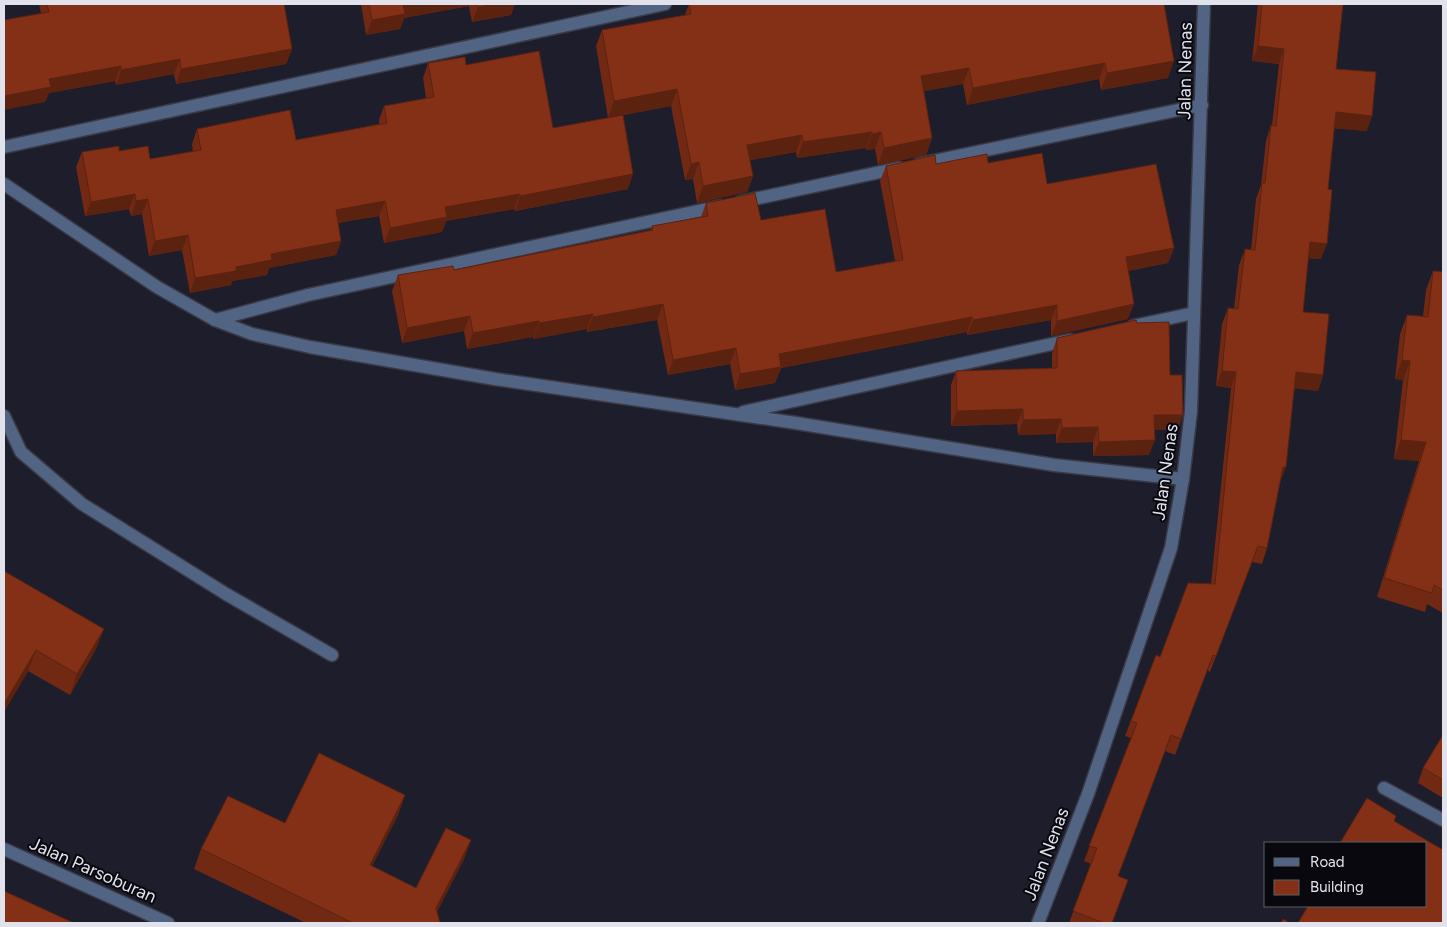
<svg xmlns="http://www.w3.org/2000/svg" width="1447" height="927" viewBox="0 0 1447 927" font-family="Figtree,sans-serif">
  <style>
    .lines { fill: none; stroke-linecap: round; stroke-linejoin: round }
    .service-casing { stroke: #393947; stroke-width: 15 }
    .minor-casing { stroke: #393947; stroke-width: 15 }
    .service { stroke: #526483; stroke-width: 12 }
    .minor { stroke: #526483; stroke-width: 12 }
    .wall { fill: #712914 }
    .shaded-wall { fill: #5c2210 }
    .building { fill: #833017; stroke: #5c2210 }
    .labels { text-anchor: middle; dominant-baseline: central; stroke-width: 4; stroke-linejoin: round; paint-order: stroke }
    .street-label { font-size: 18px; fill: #e2e2ed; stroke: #08080e }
  </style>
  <rect width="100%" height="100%" fill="#1d1d2c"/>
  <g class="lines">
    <defs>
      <path id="service" d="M4 416 21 452 82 504 226 594 332 655"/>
      <g id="minor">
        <path d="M4 147 665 4"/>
        <path d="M919 164 1202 105"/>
        <path d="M4 184 157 287 215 320 252 334 310 347 495 379 796 423 1054 465 1183 479"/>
        <path d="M740 202 899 168"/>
        <path d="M215 320 308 295 721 206"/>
        <path d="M1133 326 1194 313"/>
        <path d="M743 412 1070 340"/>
        <path d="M1384 788 1443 820"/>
        <path d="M4 849 168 923"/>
        <path d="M1038 923 1088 794 1171 548 1183 479 1191 411 1204 4"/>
      </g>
    </defs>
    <use href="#service" class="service-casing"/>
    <use href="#minor" class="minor-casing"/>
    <use href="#service" class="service"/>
    <use href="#minor" class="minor"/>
  </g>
  <g class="wall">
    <path d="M39 4H284L292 49 286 64 176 84 174 74 116 85 115 81 49 93 45 102 41 13Z"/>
    <path d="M361 4H515L511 15 472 22 469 6 404 18 400 29 366 35Z"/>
    <path d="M689 4H1164L1168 78 1101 90 1099 79 967 105 963 84 924 91 932 138 926 155 878 165 875 149 866 150V148L797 158 796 152 750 160 753 176 747 192 697 203 693 179 685 180 671 106 608 118 596 46 602 30 685 15Z"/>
    <path d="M1258 4H1343L1336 69 1367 131 1334 128 1321 259 1308 258 1303 312 1323 375 1318 391 1294 388 1280 483 1267 548 1262 564 1252 562 1210 672 1207 670 1175 755 1165 751 1118 876 1112 923H1069L1091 864 1084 861 1131 738 1125 736 1156 655 1160 657 1211 584 1231 388 1216 386 1222 324 1228 308 1234 309 1239 265 1245 249 1251 250 1256 199 1261 185 1266 141 1271 125H1272L1279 64 1252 61Z"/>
    <path d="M428 63 466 65 553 128 628 189 515 211 514 209 446 221 442 232 384 243 379 216 338 223 341 241 336 255 269 268 267 275 232 281 231 285 190 293 182 250 149 256 142 214 131 216 129 209 85 216 76 167 82 152 119 151 150 159 193 152 192 144 197 129 296 140 379 124V120L384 106 426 98 423 78Z"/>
    <path d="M988 163 1047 184 1174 248 1168 263 1128 271V319L1051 336V320L967 335V332L781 368 775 383 735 390 730 364 668 375 657 320 587 332V329L533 339V337L467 349 464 331 402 343 392 291 398 275 454 270 651 230 652 226 701 217 706 203 761 220 836 272 895 261 880 181 886 166Z"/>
    <path d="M1433 271 1443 272V613L1427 604 1425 612 1377 597 1419 461 1394 459 1403 380 1395 379 1400 334 1407 315 1423 316 1426 290Z"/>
    <path d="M1137 323 1170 375 1178 430H1155L1149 455 1093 456V442L1056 443V434L1018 435 1017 424 951 426V385L956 371 1052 368V353L1057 338Z"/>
    <path d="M4 571 96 649 70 695 28 671 4 712Z"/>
    <path d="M1443 735V798L1418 783 1423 768Z"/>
    <path d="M405 795 398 815 372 866 416 888 471 840 464 859 437 912 440 923H306L194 869 201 849 285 823Z"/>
  </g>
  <g class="shaded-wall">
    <path d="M403 4H470L469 6 404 18 400 29 366 35 372 20Z"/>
    <path d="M495 4H515L511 15 472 22 478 7Z"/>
    <path d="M1258 46 1284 49 1279 64 1252 61Z"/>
    <path d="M292 49 286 64 176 84 181 69Z"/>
    <path d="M180 59 174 74 116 85 121 70Z"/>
    <path d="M1174 61 1168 78 1101 90 1107 73Z"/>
    <path d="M1105 63 1099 79 967 105 973 88Z"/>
    <path d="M121 66 115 81 49 93 45 102 4 110V96L49 79Z"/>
    <path d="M969 68 963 84 915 93 921 76Z"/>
    <path d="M677 89 671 106 608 118 614 101Z"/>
    <path d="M1336 112 1372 116 1367 131 1330 128Z"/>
    <path d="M872 132 866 148 797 158 803 142Z"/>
    <path d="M881 132 875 149 866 150 872 134Z"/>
    <path d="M802 135 796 152 741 162 747 145Z"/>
    <path d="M932 138 926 155 878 165 884 148Z"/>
    <path d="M699 162 693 179 685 180 691 164Z"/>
    <path d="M633 174 628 189 515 211 520 196Z"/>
    <path d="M753 176 747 192 697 203 703 186Z"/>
    <path d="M135 194 129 209 85 216 91 202Z"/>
    <path d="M520 194 514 209 446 221 442 232 384 243 390 228 445 207Z"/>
    <path d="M148 199 142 214 131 216 136 201Z"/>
    <path d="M385 201 379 216 331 224 336 210Z"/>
    <path d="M188 235 182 250 149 256 155 241Z"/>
    <path d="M341 241 336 255 269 268 267 275 232 281 231 285 190 293 195 278 271 254Z"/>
    <path d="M1310 242 1327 244 1321 259 1304 258Z"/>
    <path d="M1174 248 1168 263 1120 272 1126 257Z"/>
    <path d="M663 304 657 320 587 332 593 317Z"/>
    <path d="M1134 304 1128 319 1051 336 1057 321Z"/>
    <path d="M1057 305 1051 320 967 335 973 320Z"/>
    <path d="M593 314 587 329 533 339 539 323Z"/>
    <path d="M470 316 464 331 402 343 407 328Z"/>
    <path d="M972 317 967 332 781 368 775 383 735 390 740 374 779 354Z"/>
    <path d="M539 321 533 337 467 349 473 333Z"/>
    <path d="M736 348 730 364 668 375 673 360Z"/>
    <path d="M1402 360 1410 361 1403 380 1395 379Z"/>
    <path d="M1222 371 1236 372 1231 388 1216 386Z"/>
    <path d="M1296 372 1323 375 1318 391 1290 388Z"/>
    <path d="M1023 409 1017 424 951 426 957 411Z"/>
    <path d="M1154 415H1183L1178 430H1149Z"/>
    <path d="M1061 419 1056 434 1018 435 1023 420Z"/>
    <path d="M1098 427 1093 442 1056 443 1062 428Z"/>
    <path d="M1155 440 1149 455 1093 456 1099 442Z"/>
    <path d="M1401 440 1426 442 1419 461 1394 459Z"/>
    <path d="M1283 467H1286L1280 483Z"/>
    <path d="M104 629 96 649 70 695 77 674Z"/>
    <path d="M36 650 28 671 4 712V704Z"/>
    <path d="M405 795 398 815 363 884 370 865Z"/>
    <path d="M471 840 464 859 431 923 436 908Z"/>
  </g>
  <g class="building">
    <path d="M47 4H284L292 49 181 69 180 59 121 70V66L49 79 51 87 4 96V20L49 12Z"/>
    <path d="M369 4H406H403L405 14 372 20Z"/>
    <path d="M477 4H495L478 7Z"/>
    <path d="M689 4H1164L1174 61 1107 73 1105 63 973 88 969 68 921 76 932 138 884 148 881 132 872 134V132L803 142 802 135 747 145 753 176 703 186 699 162 691 164 677 89 614 101 602 30 691 14Z"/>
    <path d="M1262 4H1343L1336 69 1376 72 1372 116 1336 112 1328 189 1332 190 1327 244 1310 242 1303 312 1329 314 1323 375 1296 372 1286 467H1283L1267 548 1258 546 1216 656 1213 655 1181 739 1171 735 1118 876 1128 880 1112 923H1104L1073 911 1097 848 1089 846 1137 723 1131 721 1156 655 1160 657 1188 583 1215 584 1236 372 1222 371 1228 308 1238 309 1245 249 1255 250 1262 183H1265L1271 125 1276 126 1284 49 1258 46Z"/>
    <path d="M539 51 553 128 623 115 633 174 520 196V194L445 207 447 217 390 228 385 201 336 210 341 241 271 254 272 260 236 267V271L195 278 188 235 155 241 148 199 136 201 135 194 91 202 82 152 119 146V151L148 146 150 159 201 150 197 129 290 110 296 140 387 123 384 106 434 97 428 63 465 57 466 65Z"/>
    <path d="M1042 153 1047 184 1156 164 1174 248 1126 257 1134 304 1057 321V305L973 320 972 317 779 354 781 367 740 374 736 348 673 360 663 304 593 317V314L539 323V321L473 333 470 316 407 328 398 275 453 266 454 270 653 230 652 226 708 216 706 203 755 193 761 220 825 209 836 272 903 260 886 166 935 155 936 164 987 154 988 163Z"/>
    <path d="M1433 271 1443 272V590L1434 585 1432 593 1384 578 1426 442 1401 440 1410 361 1402 360 1407 315 1428 317Z"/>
    <path d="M1136 320 1137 323 1169 322 1170 375H1182L1183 415H1154L1155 440 1099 442 1098 427 1062 428 1061 419 1023 420V409L957 411 956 371 1057 368V338Z"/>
    <path d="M4 571 104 629 77 674 36 650 4 704Z"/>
    <path d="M1443 735V780L1423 768Z"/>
    <path d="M319 753 405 795 370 865 416 888 446 828 471 840 436 908 440 923H353L201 849 228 796 285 823Z"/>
    <path d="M1367 798 1396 816 1394 821 1443 850V923H1298L1308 906H1426V843H1340Z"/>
    <path d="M4 891 74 923H4Z"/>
    <path d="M1283 919 1290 923H1281Z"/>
  </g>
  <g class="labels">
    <g class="street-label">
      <text transform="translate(1185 71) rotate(-89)">Jalan Nenas</text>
      <text transform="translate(1165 472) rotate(-82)">Jalan Nenas</text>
      <text transform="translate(1046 854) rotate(-69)">Jalan Nenas</text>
      <text transform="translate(93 870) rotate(24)">Jalan Parsoburan</text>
    </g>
  </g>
  <rect width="1447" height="927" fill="none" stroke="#e2e2ed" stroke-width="10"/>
  <rect x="1264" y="842" width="162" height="65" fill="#08080e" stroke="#5f5f67"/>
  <rect x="1274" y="858" width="25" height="8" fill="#526483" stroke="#5f5f67"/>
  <text x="1310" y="867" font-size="15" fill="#e2e2ed">Road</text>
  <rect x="1274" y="880" width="25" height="15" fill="#833017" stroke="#5f5f67"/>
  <text x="1310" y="892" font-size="15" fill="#e2e2ed">Building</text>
</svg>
